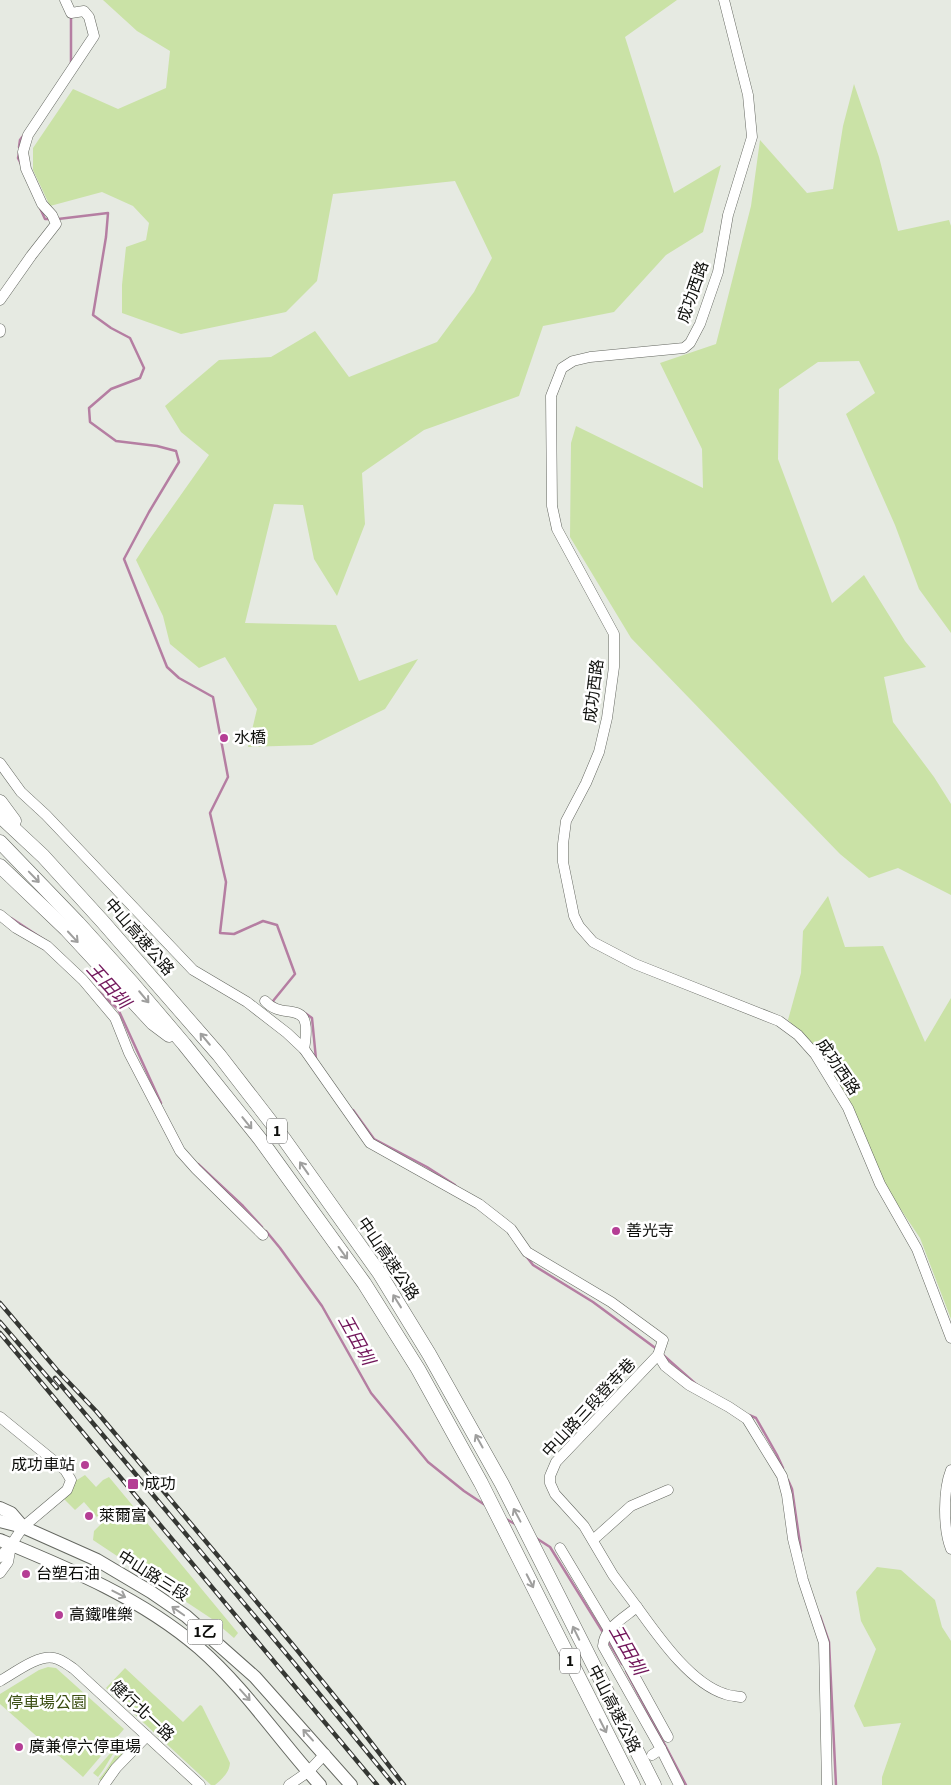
<svg xmlns="http://www.w3.org/2000/svg" width="951" height="1785" viewBox="0 0 951 1785" font-family="'Source Sans 3','Noto Sans TC',sans-serif">
  <style>
    .green { fill: #cae2a6 }
    .lines { fill: none; stroke-linecap: round; stroke-linejoin: round }
    .stream { stroke: #b57ea2; stroke-width: 2.5 }
    .minor-casing { stroke: #646760; stroke-width: 11 }
    .major-casing { stroke: #646760; stroke-width: 14 }
    .highway-casing { stroke: #646760; stroke-width: 15 }
    .minor { stroke: #fff; stroke-width: 10 }
    .major { stroke: #fff; stroke-width: 12 }
    .highway { stroke: #fff; stroke-width: 14 }
    .rail-casing { stroke: #353733; stroke-width: 4.5 }
    .rail { stroke: #fff; stroke-width: 2.5; stroke-dasharray: 8; stroke-linecap: butt }
    .oneway { stroke: #9f9f9e }
    .poi-dot { fill: #b53e95; stroke: #fff; stroke-width: 2 }
    .labels { text-anchor: middle; dominant-baseline: central; stroke-width: 5; stroke-linejoin: round; paint-order: stroke }
    .shield { fill: #fff; stroke: #565755; stroke-width: 1 }
    .shield-label { font-size: 15px; font-weight: bold; fill: #0e0f0c }
    .street-label { font-size: 16px; fill: #0e0f0c; stroke: #fff }
    .poi-label { font-size: 16px; fill: #0e0f0c; stroke: #fff; text-anchor: start }
    .park-label { font-size: 16px; fill: #3b4e12; stroke: #fff }
    .water-label { font-size: 18px; font-style: italic; fill: #71155a; stroke: #fff }
  </style>
  <rect width="100%" height="100%" fill="#e6eae2"/>
  <g class="green">
    <path d="M103 0H677L625 37 674 193 721 165 703 232 666 255 614 312 543 326 519 396 424 430 362 473 365 524 337 596 314 559 303 505 274 504 245 623 336 625 359 681 418 659 385 709 312 745 248 747 257 709 225 657 199 668 170 644 163 616 136 560 149 540 209 455 181 432 165 406 219 360 271 357 315 331 349 377 437 342 474 292 492 258 455 181 333 194 317 281 286 312 181 334 122 313V285L126 247 146 240 149 223 133 206 102 192 50 206 33 170V148L73 89 118 109 166 88 170 51 137 31Z"/>
    <path d="M854 84 879 157 898 231 949 220 951 226V633L919 589 895 525 846 414 875 393 859 361 818 362 779 389 778 459 832 603 864 575 905 641 926 667 884 677 893 722 934 777 951 804V895L898 868 869 878 840 854 631 638 570 537 571 443 576 426 703 488 702 449 660 363 716 344 751 206 760 140 807 193 833 189 843 126Z"/>
    <path d="M828 896 845 947 883 946 925 1042 951 998V1319L920 1238 877 1174 827 1059 788 1020 801 973 803 931Z"/>
    <path d="M85 1475 96 1487 103 1480 109 1477 238 1633 234 1638 212 1619 93 1540 94 1531 102 1523 84 1502 75 1510 59 1494 71 1480H77Z"/>
    <path d="M877 1567 901 1570 935 1600 942 1627 951 1641V1785H882V1777L901 1723 864 1727 854 1706 876 1649 861 1621 856 1592Z"/>
    <path d="M48 1667 56 1668 124 1729 83 1777 0 1704V1694L39 1670Z"/>
    <path d="M125 1668 183 1722 200 1705 202 1706 230 1763C229 1773 223 1778 215 1785H211L106 1688Z"/>
    <path d="M121 1741 122 1742C112 1753 107 1766 98 1777L93 1773Z"/>
    <path d="M124 1743 129 1748 101 1781 99 1779C109 1768 114 1755 124 1743Z"/>
  </g>
  <g class="lines">
    <g class="stream">
      <path d="M71 63V16"/>
      <path d="M19 147 20 140 23 136"/>
      <path d="M19 153 18 158 21 164"/>
      <path d="M40 208 45 219H50"/>
      <path d="M58 219 108 213 106 237 93 315 111 328 130 338 144 368 140 378 111 389 89 408 90 422 116 441 157 446 176 451 179 462 149 512 124 559 167 667 179 678 213 697 228 777 210 813 226 882 220 933 234 934 263 921 277 925 295 974 273 1001 274 1003"/>
      <path d="M11 918 46 941"/>
      <path d="M97 990 118 1009 161 1103"/>
      <path d="M305 1013 312 1018 316 1059"/>
      <path d="M353 1110 374 1139 427 1167 455 1185"/>
      <path d="M198 1164 243 1206 262 1227"/>
      <path d="M266 1231 280 1248 322 1306 371 1393 428 1462 464 1491 485 1505"/>
      <path d="M526 1256 533 1265 593 1302 658 1350"/>
      <path d="M662 1354 697 1385"/>
      <path d="M749 1415 756 1418 777 1455 783 1468"/>
      <path d="M788 1480 792 1489 801 1551"/>
      <path d="M504 1518 517 1525"/>
      <path d="M536 1538 550 1547 604 1634"/>
      <path d="M820 1616 829 1642 836 1785"/>
      <path d="M608 1641 622 1664"/>
      <path d="M626 1671 686 1785"/>
    </g>
    <defs>
      <g id="minor">
        <path d="M724 0 748 95 752 137 728 215 718 272 700 324 690 343 684 348 590 357 573 361 562 368 551 396 552 506 557 529 614 634V667L607 718 599 752 586 783 566 821 563 844V862L574 916 579 926 593 942 635 964 779 1021 798 1035 815 1054 848 1108 880 1184 917 1249 951 1338"/>
        <path d="M0 300 31 256 56 224 52 215 42 204 26 169 23 152 28 135 94 36 89 17 84 11 71 13 65 0"/>
        <path d="M0 329V332"/>
        <path d="M0 763 21 792 46 815 193 970 247 1002 287 1033 304 1049 370 1143 479 1204 511 1229 527 1252 611 1302 663 1340 658 1355 556 1462 550 1476V1483L555 1494 584 1526 613 1575 637 1607C624 1618 604 1628 603 1646L661 1749 652 1755"/>
        <path d="M0 915 16 928 47 946 83 980 115 1018 129 1053 180 1151 196 1169 263 1235"/>
        <path d="M265 1001C284 1023 314 994 304 1049"/>
        <path d="M658 1355 665 1366 689 1385 729 1407 747 1419 782 1476 787 1495 793 1539 803 1580 824 1643 827 1785"/>
        <path d="M0 1417 65 1470 71 1480 67 1490 23 1527 11 1545 0 1557"/>
        <path d="M951 1470C943 1490 943 1529 951 1549"/>
        <path d="M593 1540 631 1506 668 1490"/>
        <path d="M560 1548 609 1630 668 1737"/>
        <path d="M0 1573 8 1562 11 1546"/>
        <path d="M637 1607C658 1636 690 1683 725 1694 730 1696 736 1696 741 1697"/>
        <path d="M0 1681C13 1674 38 1654 54 1658 61 1659 68 1665 74 1669L200 1785"/>
        <path d="M661 1749 679 1785"/>
        <path d="M104 1785 116 1768 147 1736"/>
        <path d="M289 1785 308 1772 325 1754"/>
      </g>
      <g id="major">
        <path d="M0 1508 11 1513 23 1527"/>
        <path d="M0 1521 23 1527 97 1560 151 1592 186 1616 255 1677 351 1785"/>
        <path d="M0 1540C70 1569 141 1598 199 1648 245 1688 279 1740 320 1785"/>
      </g>
      <g id="highway">
        <path d="M0 802 14 821"/>
        <path d="M0 816 43 856 103 922 219 1055 284 1139 380 1274 429 1354 502 1484 654 1785"/>
        <path d="M0 842 78 923 133 984 184 1044 260 1139 364 1283 418 1369 481 1483 633 1785"/>
        <path d="M0 866 66 929 153 1023 169 1035"/>
      </g>
    </defs>
    <use href="#minor" class="minor-casing"/>
    <use href="#major" class="major-casing"/>
    <use href="#highway" class="highway-casing"/>
    <use href="#minor" class="minor"/>
    <use href="#major" class="major"/>
    <use href="#highway" class="highway"/>
    <defs>
      <g id="rail">
        <path d="M0 1303 57 1370 96 1411 293 1645 353 1719 404 1785"/>
        <path d="M0 1322 57 1388"/>
        <path d="M0 1333 377 1785"/>
        <path d="M55 1378 294 1663 394 1785"/>
      </g>
    </defs>
    <use href="#rail" class="rail-casing"/>
    <use href="#rail" class="rail"/>
  </g>
  <defs><path id="oneway-shaft" d="M-6 0H5M1.5-3L5.5 0L1.5 3" fill="none" stroke-width="1.6" stroke-linecap="round" stroke-linejoin="round" transform="scale(1.25)"/></defs>
  <g class="oneway">
    <use href="#oneway-shaft" transform="translate(34 877) rotate(46)"/>
    <use href="#oneway-shaft" transform="translate(73 937) rotate(47)"/>
    <use href="#oneway-shaft" transform="translate(144 997) rotate(50)"/>
    <use href="#oneway-shaft" transform="translate(205 1039) rotate(-130)"/>
    <use href="#oneway-shaft" transform="translate(247 1123) rotate(51)"/>
    <use href="#oneway-shaft" transform="translate(304 1168) rotate(-125)"/>
    <use href="#oneway-shaft" transform="translate(343 1253) rotate(54)"/>
    <use href="#oneway-shaft" transform="translate(397 1301) rotate(-122)"/>
    <use href="#oneway-shaft" transform="translate(479 1441) rotate(-119)"/>
    <use href="#oneway-shaft" transform="translate(517 1515) rotate(-118)"/>
    <use href="#oneway-shaft" transform="translate(530 1581) rotate(63)"/>
    <use href="#oneway-shaft" transform="translate(119 1594) rotate(27)"/>
    <use href="#oneway-shaft" transform="translate(178 1611) rotate(-145)"/>
    <use href="#oneway-shaft" transform="translate(576 1633) rotate(-116)"/>
    <use href="#oneway-shaft" transform="translate(245 1695) rotate(48)"/>
    <use href="#oneway-shaft" transform="translate(603 1726) rotate(63)"/>
    <use href="#oneway-shaft" transform="translate(308 1735) rotate(-132)"/>
  </g>
  <g class="poi-dot">
    <circle cx="224" cy="738" r="5"/>
    <circle cx="616" cy="1231" r="5"/>
    <circle cx="85" cy="1465" r="5"/>
    <rect x="127" y="1478" width="12" height="12" rx="2.5"/>
    <circle cx="89" cy="1516" r="5"/>
    <circle cx="26" cy="1574" r="5"/>
    <circle cx="59" cy="1615" r="5"/>
    <circle cx="19" cy="1747" r="5"/>
  </g>
  <g class="labels">
    <g class="shield">
      <rect x="267" y="1118.5" width="20" height="25" rx="4"/>
      <rect x="187.5" y="1619.5" width="35" height="25" rx="4"/>
      <rect x="560" y="1648.5" width="20" height="25" rx="4"/>
    </g>
    <g class="shield-label">
      <text x="277" y="1131">1</text>
      <text x="205" y="1632">1乙</text>
      <text x="570" y="1661">1</text>
    </g>
    <g class="street-label">
      <text transform="translate(693 292) rotate(-71)">成功西路</text>
      <text transform="translate(594 691) rotate(-83)">成功西路</text>
      <text transform="translate(139 937) rotate(49)">中山高速公路</text>
      <text transform="translate(838 1067) rotate(56)">成功西路</text>
      <text transform="translate(388 1259) rotate(56)">中山高速公路</text>
      <text transform="translate(589 1408) rotate(-47)">中山路三段登寺巷</text>
      <text transform="translate(153 1576) rotate(32)">中山路三段</text>
      <text transform="translate(614 1709) rotate(63)">中山高速公路</text>
      <text transform="translate(142 1711) rotate(43)">健行北一路</text>
    </g>
    <g class="poi-label">
      <text x="234" y="738">水橋</text>
      <text x="626" y="1231">善光寺</text>
      <text x="75" y="1465" text-anchor="end">成功車站</text>
      <text x="144" y="1484">成功</text>
      <text x="99" y="1516">萊爾富</text>
      <text x="36" y="1574">台塑石油</text>
      <text x="69" y="1615">高鐵唯樂</text>
      <text x="29" y="1747">廣兼停六停車場</text>
    </g>
    <g class="park-label">
      <text x="47" y="1703">停車場公園</text>
    </g>
    <g class="water-label">
      <text transform="translate(108 986) rotate(48)">王田圳</text>
      <text transform="translate(356 1340) rotate(61)">王田圳</text>
      <text transform="translate(627 1650) rotate(60)">王田圳</text>
    </g>
  </g>
</svg>
